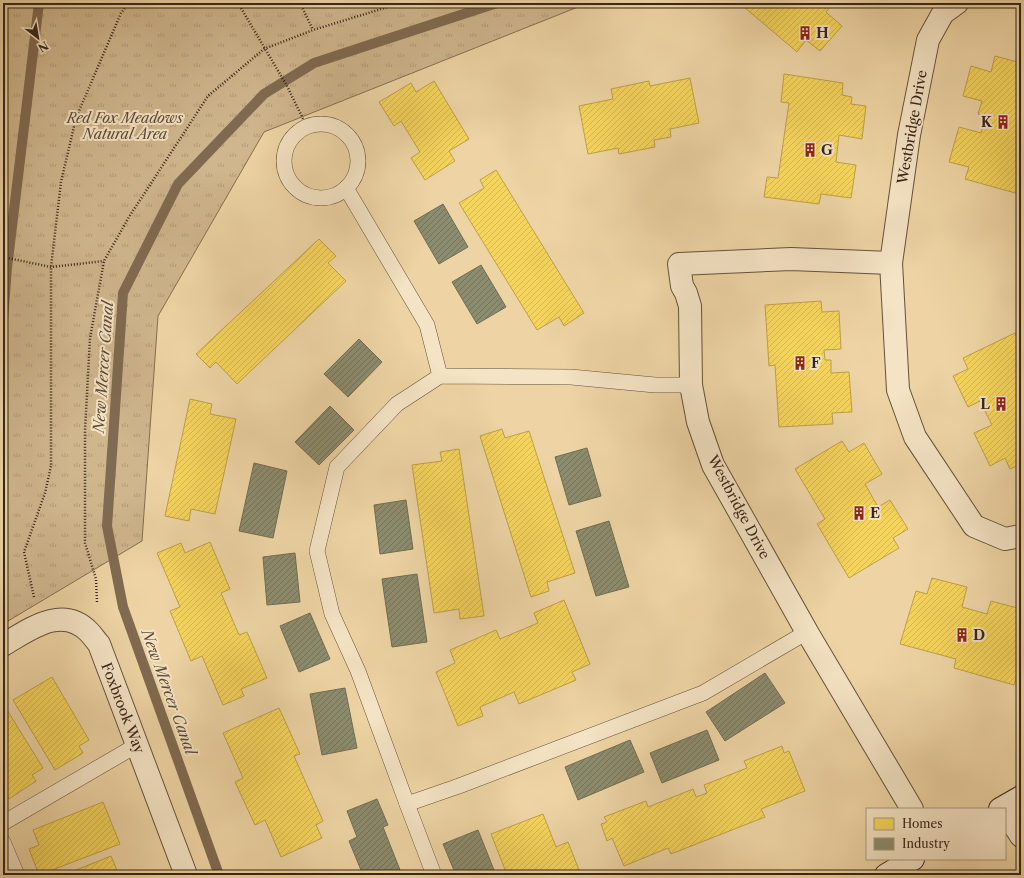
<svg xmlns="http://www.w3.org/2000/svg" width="1024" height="878" viewBox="0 0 1024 878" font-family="'Libre Caslon Text',serif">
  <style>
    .grass { fill: url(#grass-tufts); stroke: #836e54 }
    .homes { fill: url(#homes-hatch); stroke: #bda048 }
    .industry { fill: url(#industry-hatch); stroke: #726d55 }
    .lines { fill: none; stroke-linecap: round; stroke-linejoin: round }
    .stream { stroke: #806a51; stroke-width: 10 }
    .service-casing { stroke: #65513c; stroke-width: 16 }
    .minor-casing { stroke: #65513c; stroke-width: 24 }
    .secondary-casing { stroke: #37251a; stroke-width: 24 }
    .path { stroke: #37251a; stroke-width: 2.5; stroke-dasharray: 1 2; stroke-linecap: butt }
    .service { stroke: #f4e3c4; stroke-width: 15 }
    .minor { stroke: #f4e3c4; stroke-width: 22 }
    .secondary { stroke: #f4e3c4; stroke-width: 22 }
    .labels { text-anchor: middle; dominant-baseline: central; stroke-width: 4; stroke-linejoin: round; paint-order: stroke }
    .poi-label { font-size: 14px; font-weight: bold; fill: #37251a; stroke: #f4e3c4; text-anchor: start }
    .park-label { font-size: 14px; font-style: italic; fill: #5d4937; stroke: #f4e3c4 }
    .street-label { font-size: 14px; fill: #37251a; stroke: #f4e3c4 }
    .water-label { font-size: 15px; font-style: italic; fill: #5b4835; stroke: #f4e3c4 }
  </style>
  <defs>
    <pattern id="grass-tufts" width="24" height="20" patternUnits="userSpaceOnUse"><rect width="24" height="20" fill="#cfb68d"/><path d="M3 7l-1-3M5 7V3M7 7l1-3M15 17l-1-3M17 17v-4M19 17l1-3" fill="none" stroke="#b29c79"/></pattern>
    <pattern id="homes-hatch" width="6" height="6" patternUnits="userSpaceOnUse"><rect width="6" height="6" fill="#f6d55c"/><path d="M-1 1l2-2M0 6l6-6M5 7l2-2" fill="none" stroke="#d4b74f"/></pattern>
    <pattern id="industry-hatch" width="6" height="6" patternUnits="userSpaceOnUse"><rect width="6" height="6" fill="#8c8c6e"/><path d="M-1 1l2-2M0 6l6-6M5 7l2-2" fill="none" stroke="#73725a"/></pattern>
  </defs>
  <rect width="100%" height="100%" fill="#eed4a4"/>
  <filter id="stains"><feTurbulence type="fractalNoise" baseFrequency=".005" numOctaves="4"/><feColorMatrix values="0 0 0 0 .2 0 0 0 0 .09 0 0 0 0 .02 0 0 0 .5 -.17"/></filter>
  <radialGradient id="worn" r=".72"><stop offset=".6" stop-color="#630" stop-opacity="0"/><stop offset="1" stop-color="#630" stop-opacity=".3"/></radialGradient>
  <path class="grass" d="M3 3H588L264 132 158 316 142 541 3 624Z"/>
  <g class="homes">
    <path d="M747 3H834L826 12 842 26 820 51 806 40 797 52 744 7Z"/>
    <path d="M995 56 1021 63V186L1019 194 965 179 969 167 949 162 959 127 981 133 986 116 978 114 982 101 963 96 971 66 991 72Z"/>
    <path d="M784 74 843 83 842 95 852 97 851 104 866 106 862 139 839 135 836 162 856 165 851 198 821 194 819 204 764 197 767 177 778 178 789 103 781 102Z"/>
    <path d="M690 78 699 123 670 129 671 137 654 140 655 147 619 154 618 148 588 154 579 106 613 99 611 89 649 81 650 86Z"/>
    <path d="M434 81 469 139 449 151 455 161 425 180 411 158 420 152 401 121 394 126 379 102 411 83 416 92Z"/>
    <path d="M496 170 584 313 564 326 559 317 537 330 459 203 484 188 480 180Z"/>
    <path d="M319 239 336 256 328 263 346 281 237 384 216 362 210 368 196 354Z"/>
    <path d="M821 301 822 312 839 311 841 349 824 350 825 360H831V373L849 372 852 412 832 413 833 424 779 427 775 365 769 366 765 305Z"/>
    <path d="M1015 333 1021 345V464L1010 469 1005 458 990 466 974 433 992 425 980 401 968 407 953 376 968 369 963 358Z"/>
    <path d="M190 399 212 404 210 414 236 419 215 514 191 509 189 521 165 516Z"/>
    <path d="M502 429 505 438 529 431 575 573 547 582 549 591 531 597 480 436Z"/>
    <path d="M842 441 849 452 864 443 882 474 865 484 878 507 890 500 908 529 893 538 899 548 849 578 817 524 825 519 795 469Z"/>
    <path d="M459 449 484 616 460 619 459 609 434 613 412 465 442 461 440 452Z"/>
    <path d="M210 542 230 589 221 593 239 635 247 632 267 678 241 689 244 696 223 705 202 656 191 661 170 611 180 607 157 553 181 543 185 553Z"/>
    <path d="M932 578 967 587 962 607 987 614 991 601 1021 609V619L1019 626H1021V662L1014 685 954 668 956 659 900 644 916 591 927 594Z"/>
    <path d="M564 600 590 664 572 672 576 680 519 704 514 692 480 707 483 716 458 726 436 672 455 663 450 650 496 630 500 639 538 623 534 613Z"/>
    <path d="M52 677 89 740 79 746 83 753 55 770 13 700Z"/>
    <path d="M4 705 43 768 32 775 36 781 9 799 3 789V706Z"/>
    <path d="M279 708 300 754 294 756 323 821 316 825 322 838 281 857 265 820 255 825 235 782 243 778 223 733Z"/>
    <path d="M782 746 784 753 789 751 805 791 761 809 765 817 671 854 668 848 624 866 612 838 607 841 601 824 607 822 604 817 646 801 648 807 693 789 696 797 707 793 704 785 747 768 744 761Z"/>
    <path d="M103 802 120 844 39 875 29 849 39 845 33 830Z"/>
    <path d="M543 814 556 847 568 842 581 875H515L512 870 506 872 491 834Z"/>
    <path d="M111 856 119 875H70L69 873Z"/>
  </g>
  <g class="industry">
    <path d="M443 204 468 247 439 264 414 221Z"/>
    <path d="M481 265 506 307 477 324 452 282Z"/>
    <path d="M359 339 382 362 348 397 324 374Z"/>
    <path d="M330 406 354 430 319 465 295 442Z"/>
    <path d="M587 448 601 496 569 505 555 457Z"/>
    <path d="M254 463 287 471 273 538 239 531Z"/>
    <path d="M406 500 413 549 380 554 374 505Z"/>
    <path d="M609 521 629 587 596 596 576 531Z"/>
    <path d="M295 553 300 602 267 605 263 557Z"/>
    <path d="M417 574 427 642 392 647 382 579Z"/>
    <path d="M310 613 330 659 299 672 280 626Z"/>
    <path d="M765 673 785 703 725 741 706 712Z"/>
    <path d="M345 688 357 748 322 755 310 694Z"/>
    <path d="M707 730 719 760 662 783 650 753Z"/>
    <path d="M630 740 644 772 578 800 565 767Z"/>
    <path d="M377 799 388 825 383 827 402 875H363L349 841 357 837 347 811Z"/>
    <path d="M478 830 496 875H456L443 844Z"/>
  </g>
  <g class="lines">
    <g class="stream">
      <path d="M3 320 7 268 39 3"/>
      <path d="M219 875 123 607 107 526 123 293 178 184 264 94 314 63 497 3"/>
    </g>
    <defs>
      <g id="service">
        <circle cx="321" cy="161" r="37"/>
        <path d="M346 188 427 325 440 376"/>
        <path d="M407 804 459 786 703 693 807 632"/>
        <path d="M3 823 137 745"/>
        <path d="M3 842 17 875"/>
        <path d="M434 875 407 804 358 671 332 614 317 551 337 467 397 404 440 376 571 377 655 385H691"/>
      </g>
      <g id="minor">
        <path d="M957 3 943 13 928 40 909 135 891 263 898 390 915 437 974 526 1005 539 1021 536"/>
        <path d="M891 263 791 259 679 264 682 286 686 293 690 306 691 385 698 422 713 465 807 632 912 809"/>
        <path d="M3 645C29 630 62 604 89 632 93 636 96 641 99 644L186 875"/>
        <path d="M1005 811 1021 836"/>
      </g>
      <g id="secondary">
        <path d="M1000 809 1021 797"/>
        <path d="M886 875 913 859"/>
      </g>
    </defs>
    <use href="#service" class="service-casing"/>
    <use href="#minor" class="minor-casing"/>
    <use href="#secondary" class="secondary-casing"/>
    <g class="path">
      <path d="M238 3 287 86 307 127"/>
      <path d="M300 3 313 30"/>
      <path d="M3 257 51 267 104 261"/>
      <path d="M34 597 24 552 45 493 51 466V267L61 182 76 118 121 13 129 3"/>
      <path d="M97 602 96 579 85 543V430L90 338 104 261 129 217 208 96 264 49 313 30 401 3"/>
    </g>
    <use href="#service" class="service"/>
    <use href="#minor" class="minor"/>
    <use href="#secondary" class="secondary"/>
  </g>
  <defs>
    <symbol id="building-bare" viewBox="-9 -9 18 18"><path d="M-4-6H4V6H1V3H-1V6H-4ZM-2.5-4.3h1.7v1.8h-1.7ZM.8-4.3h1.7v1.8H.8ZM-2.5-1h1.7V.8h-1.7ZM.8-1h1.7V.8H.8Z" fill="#8f2418" stroke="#f4e3c4" stroke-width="2.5" paint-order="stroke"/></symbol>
  </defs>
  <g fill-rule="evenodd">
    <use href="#building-bare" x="795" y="23" width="20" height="20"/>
    <use href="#building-bare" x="993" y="112" width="20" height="20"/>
    <use href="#building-bare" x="800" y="140" width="20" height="20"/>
    <use href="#building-bare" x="790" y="353" width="20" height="20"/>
    <use href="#building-bare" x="991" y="394" width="20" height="20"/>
    <use href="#building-bare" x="849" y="503" width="20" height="20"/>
    <use href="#building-bare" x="952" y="625" width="20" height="20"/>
  </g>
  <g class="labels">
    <g class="poi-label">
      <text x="816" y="33">H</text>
      <text x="992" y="122" text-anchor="end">K</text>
      <text x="821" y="150">G</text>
      <text x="811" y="363">F</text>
      <text x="990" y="404" text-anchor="end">L</text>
      <text x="870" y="513">E</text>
      <text x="973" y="635">D</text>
    </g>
    <g class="park-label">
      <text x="125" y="118">Red Fox Meadows<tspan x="125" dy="16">Natural Area</tspan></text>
    </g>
    <g class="street-label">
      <text transform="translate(912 127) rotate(-80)">Westbridge Drive</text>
      <text transform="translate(739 507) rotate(62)">Westbridge Drive</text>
      <text transform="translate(123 708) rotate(69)">Foxbrook Way</text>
    </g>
    <g class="water-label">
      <text transform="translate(103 367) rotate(-86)">New Mercer Canal</text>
      <text transform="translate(169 692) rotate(70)">New Mercer Canal</text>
    </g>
  </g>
  <rect width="1024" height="878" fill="none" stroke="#eed4a4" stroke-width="16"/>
  <rect x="4" y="4" width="1016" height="870" fill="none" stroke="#37251a" stroke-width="2"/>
  <rect x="8" y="8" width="1008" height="862" fill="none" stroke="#37251a"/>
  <rect x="866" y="808" width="140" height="52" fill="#f4e3c4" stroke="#a89780"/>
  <rect x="874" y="818" width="20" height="12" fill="#f6d55c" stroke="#a89780"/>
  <text x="902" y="828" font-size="12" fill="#37251a">Homes</text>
  <rect x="874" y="838" width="20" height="12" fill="#8c8c6e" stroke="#a89780"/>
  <text x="902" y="848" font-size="12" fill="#37251a">Industry</text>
  <g transform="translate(38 38) rotate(149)" stroke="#f4e3c4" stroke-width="3" paint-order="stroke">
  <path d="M0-3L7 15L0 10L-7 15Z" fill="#37251a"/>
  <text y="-6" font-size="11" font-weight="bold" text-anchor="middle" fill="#37251a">N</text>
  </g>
  <rect width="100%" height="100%" filter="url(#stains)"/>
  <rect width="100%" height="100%" fill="url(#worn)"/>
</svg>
